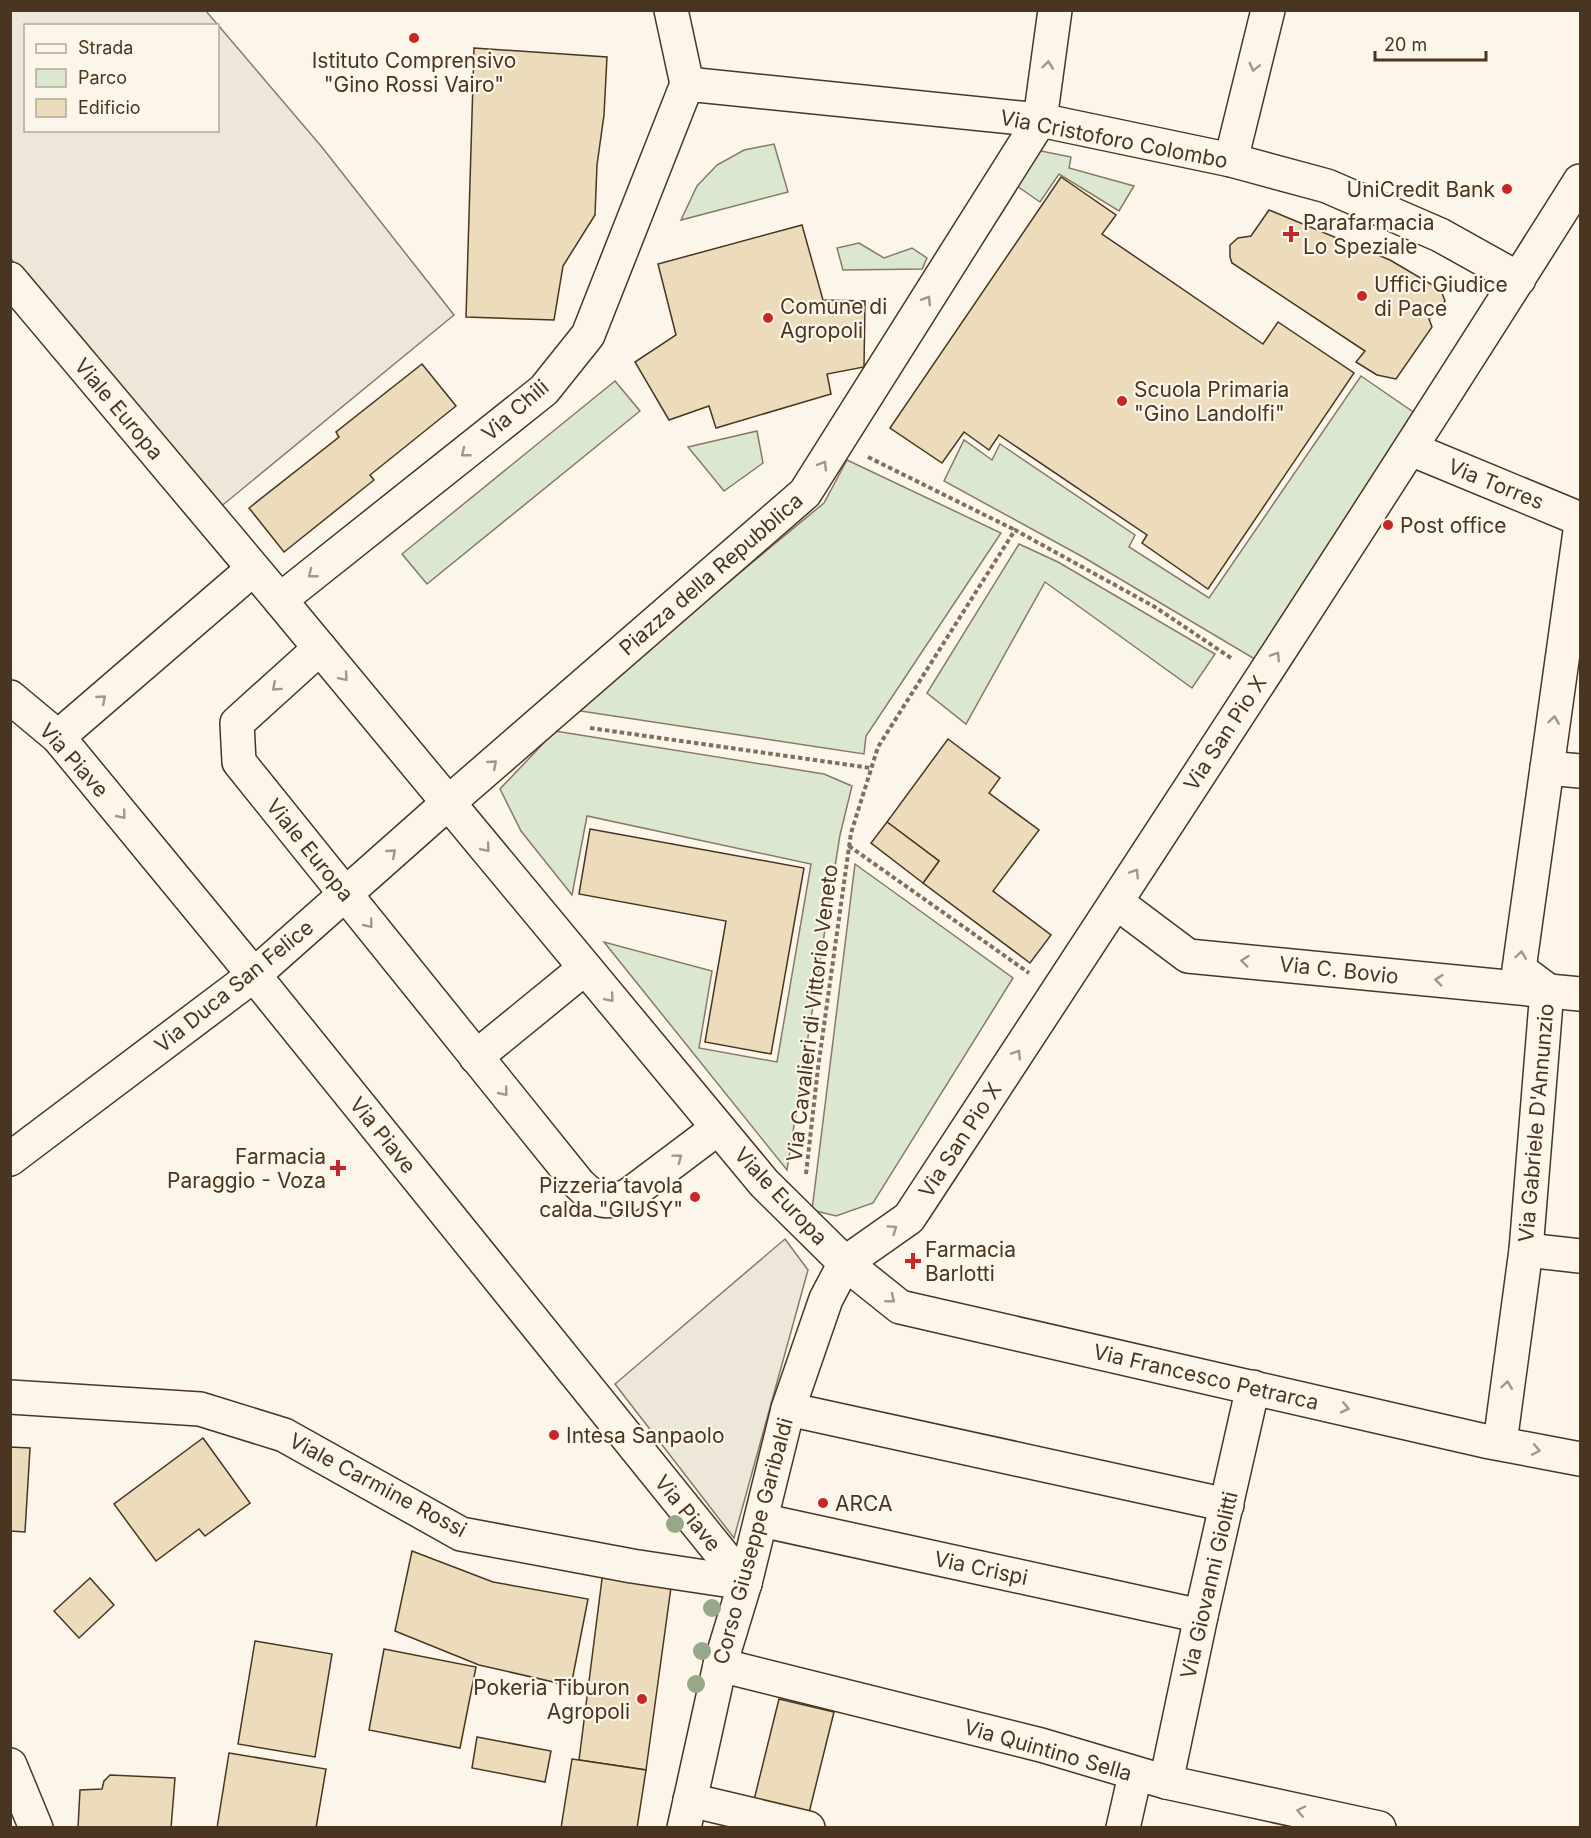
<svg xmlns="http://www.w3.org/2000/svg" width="1591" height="1838" viewBox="0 0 1591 1838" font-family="Inter,sans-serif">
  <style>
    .green { fill: #dce7d0; stroke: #887966; stroke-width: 1.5 }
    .parking { fill: #ede7d9; stroke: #887966; stroke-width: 1.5; fill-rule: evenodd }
    .building { fill: #ecdcbc; stroke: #4a3520; stroke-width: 1.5 }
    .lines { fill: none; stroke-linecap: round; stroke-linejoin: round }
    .minor-casing { stroke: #4a3520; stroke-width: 36 }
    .major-casing { stroke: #4a3520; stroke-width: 36 }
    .path { stroke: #7f6f5c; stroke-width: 4; stroke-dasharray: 4.5 3; stroke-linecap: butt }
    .minor { stroke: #fbf6e9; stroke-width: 33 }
    .major { stroke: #fbf6e9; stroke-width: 33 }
    .tree { fill: #96a887 }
    .oneway { stroke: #a29684 }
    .poi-dot { fill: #c62828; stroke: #fbf6e9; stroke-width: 2 }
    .labels { text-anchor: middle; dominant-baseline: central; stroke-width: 4.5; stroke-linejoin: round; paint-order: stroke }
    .poi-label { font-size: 21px; fill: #4a3520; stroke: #fbf6e9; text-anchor: start }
    .street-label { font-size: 21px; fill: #4a3520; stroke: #fbf6e9 }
  </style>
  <rect width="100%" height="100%" fill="#fbf6e9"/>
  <g class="green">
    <path d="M774 144 788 192 681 220 697 186 717 165 744 150Z"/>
    <path d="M1036 150 1071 157 1069 168 1134 186 1119 211 1059 174 1040 202 1017 186Z"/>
    <path d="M859 243 884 258 912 248 927 258 922 269 843 270 837 248Z"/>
    <path d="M1361 376 1419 416 1258 661 1083 557 944 481 964 440 992 460 1000 444 1135 535 1129 547 1209 598Z"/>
    <path d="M615 381 640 411 427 584 402 554Z"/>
    <path d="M757 431 763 463 724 491 688 447Z"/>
    <path d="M847 460 1001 533 866 736 864 754 574 710 824 503Z"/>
    <path d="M1019 544 1058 562 1215 654 1192 688 1045 582 966 724 927 693Z"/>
    <path d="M555 731 824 774 852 786 840 835 787 1170 604 942 712 971 699 1048 777 1062 811 864 587 816 572 895 521 831 500 789Z"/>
    <path d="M855 864 1013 978 873 1203 836 1216 812 1210Z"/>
  </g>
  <g class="parking">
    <path d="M10 11H206L321 146 454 315 219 508 11 259ZM26 26H218V130H26Z"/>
    <path d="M785 1239 808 1270 734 1538 615 1384Z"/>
  </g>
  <g class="building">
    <path d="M474 48 607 57 604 115 597 165 595 215 563 266 554 320 466 317Z"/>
    <path d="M1061 177 1116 215 1102 234 1263 344 1278 322 1354 373 1208 589 1142 543 1147 535 999 435 989 450 964 432 942 463 890 428Z"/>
    <path d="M1269 210 1390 260 1441 290 1445 301 1429 319 1432 327 1396 379 1377 375 1356 362 1365 351 1232 263 1230 257V245L1238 238 1251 236Z"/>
    <path d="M802 225 823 300 865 301 864 367 827 374 831 394 716 428 709 406 669 420 635 362 676 335 658 264Z"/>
    <path d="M422 364 456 406 370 475 374 480 284 552 249 508 339 437 336 432Z"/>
    <path d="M948 739 1000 778 989 793 1039 830 993 891 1051 935 1030 963 923 883 939 861 887 822Z"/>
    <path d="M887 822 939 861 923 883 871 843Z"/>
    <path d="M590 829 804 868 771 1054 705 1042 726 921 579 894Z"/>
    <path d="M203 1438 250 1503 205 1536 199 1529 156 1561 114 1504Z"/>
    <path d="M10 1447 30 1448 25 1532 10 1531Z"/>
    <path d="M412 1551 493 1582 588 1599 571 1686 479 1665 395 1631Z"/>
    <path d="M603 1571 672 1580 646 1770 579 1760Z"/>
    <path d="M90 1578 114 1605 79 1638 54 1611Z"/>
    <path d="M255 1641 332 1654 315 1757 238 1744Z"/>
    <path d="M384 1649 476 1667 460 1748 369 1730Z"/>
    <path d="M779 1699 834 1712 807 1821 752 1808Z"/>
    <path d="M477 1737 551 1751 545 1782 472 1768Z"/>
    <path d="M229 1753 326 1769 316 1828H217Z"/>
    <path d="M572 1759 646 1770 637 1828H561Z"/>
    <path d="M110 1775 175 1778 171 1828H78L80 1790 102 1789 104 1781Z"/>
  </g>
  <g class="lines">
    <defs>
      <g id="minor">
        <path d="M671 10 687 84"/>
        <path d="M1231 160 1268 10"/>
        <path d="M10 279 280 600"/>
        <path d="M1411 449 1580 519"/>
        <path d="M320 648 237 723 239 762 579 1184C598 1202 604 1205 629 1195L718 1128"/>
        <path d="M58 737 253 569"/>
        <path d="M1547 768 1580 771"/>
        <path d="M448 803 805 493 1040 120 1055 10"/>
        <path d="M1116 902 1188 956 1580 994"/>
        <path d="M476 1057 585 968"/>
        <path d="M10 1159 254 975 745 1583"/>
        <path d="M1526 1250 1580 1256"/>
        <path d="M10 1397 200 1409 284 1435 461 1534 632 1566 745 1583"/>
        <path d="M788 1409 1227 1505"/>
        <path d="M1500 1443 1526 1250 1547 990 1519 969 1580 531"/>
        <path d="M761 1520 1201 1616"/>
        <path d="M720 1665 1041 1745 1166 1782 1379 1828"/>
        <path d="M10 1765 36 1828"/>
        <path d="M1166 1782 1201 1616 1253 1387"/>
        <path d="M690 1800 808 1828"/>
        <path d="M684 1828 720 1665 745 1583 788 1409 826 1299 845 1263 900 1307 1485 1441 1580 1459"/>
        <path d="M1123 1828 1135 1775"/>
      </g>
      <g id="major">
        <path d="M1519 279 1440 235 1327 186 1231 160 1040 120 687 84 588 335 544 390 280 600 764 1183 845 1263 909 1218C1135 873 1361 529 1580 181"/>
        <path d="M10 697 58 737 254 975 448 803"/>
      </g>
    </defs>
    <use href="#minor" class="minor-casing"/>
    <use href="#major" class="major-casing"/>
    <g class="path">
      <path d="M868 457 1015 530"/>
      <path d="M590 728 871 768"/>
      <path d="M849 846 1029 973"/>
      <path d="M806 1174 818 1068 851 833 878 747 1015 530 1155 607 1231 658"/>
    </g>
    <use href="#minor" class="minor"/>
    <use href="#major" class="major"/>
  </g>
  <g class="tree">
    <circle cx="675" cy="1524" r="9"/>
    <circle cx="712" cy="1608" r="9"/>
    <circle cx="702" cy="1651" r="9"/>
    <circle cx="696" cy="1684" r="9"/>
  </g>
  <defs><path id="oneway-chevron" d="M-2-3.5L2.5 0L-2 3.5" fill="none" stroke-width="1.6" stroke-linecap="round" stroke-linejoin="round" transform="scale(1.5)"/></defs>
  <g class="oneway">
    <use href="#oneway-chevron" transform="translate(1048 65) rotate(-82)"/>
    <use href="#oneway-chevron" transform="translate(1254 67) rotate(104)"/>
    <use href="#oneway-chevron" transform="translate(927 300) rotate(-58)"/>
    <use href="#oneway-chevron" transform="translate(465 453) rotate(142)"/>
    <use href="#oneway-chevron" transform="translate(823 465) rotate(-58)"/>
    <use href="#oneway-chevron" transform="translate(312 574) rotate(142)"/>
    <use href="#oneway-chevron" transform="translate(1276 656) rotate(-57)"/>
    <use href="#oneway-chevron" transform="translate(344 677) rotate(50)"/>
    <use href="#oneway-chevron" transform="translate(276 687) rotate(138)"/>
    <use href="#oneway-chevron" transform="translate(102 699) rotate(-41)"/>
    <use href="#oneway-chevron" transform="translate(1554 720) rotate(-82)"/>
    <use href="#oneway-chevron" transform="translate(493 764) rotate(-41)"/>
    <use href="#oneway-chevron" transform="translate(122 815) rotate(51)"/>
    <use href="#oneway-chevron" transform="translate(486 848) rotate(50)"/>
    <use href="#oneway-chevron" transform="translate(392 853) rotate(-41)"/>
    <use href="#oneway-chevron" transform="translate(1135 873) rotate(-57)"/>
    <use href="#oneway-chevron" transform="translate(369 924) rotate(51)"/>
    <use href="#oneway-chevron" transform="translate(1521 955) rotate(-82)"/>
    <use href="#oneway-chevron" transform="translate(1245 961) rotate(-174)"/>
    <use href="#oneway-chevron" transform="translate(1439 980) rotate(-174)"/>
    <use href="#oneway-chevron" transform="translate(610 998) rotate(50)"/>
    <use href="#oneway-chevron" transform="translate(1017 1054) rotate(-57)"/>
    <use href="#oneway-chevron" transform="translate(504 1092) rotate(51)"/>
    <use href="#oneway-chevron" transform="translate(678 1158) rotate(-37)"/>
    <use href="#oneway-chevron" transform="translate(893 1229) rotate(-35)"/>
    <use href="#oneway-chevron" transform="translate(891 1299) rotate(39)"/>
    <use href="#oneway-chevron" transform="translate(1507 1385) rotate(-82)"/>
    <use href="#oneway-chevron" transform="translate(1345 1408) rotate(13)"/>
    <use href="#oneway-chevron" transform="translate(1536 1450) rotate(11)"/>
    <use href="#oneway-chevron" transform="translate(1301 1811) rotate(-168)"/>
  </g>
  <g class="poi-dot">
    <circle cx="414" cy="38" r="6"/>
    <circle cx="1507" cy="189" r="6"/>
    <path d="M1288 225h6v6h6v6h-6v6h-6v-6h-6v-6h6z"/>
    <circle cx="1362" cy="296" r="6"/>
    <circle cx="768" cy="318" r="6"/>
    <circle cx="1122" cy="401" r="6"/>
    <circle cx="1388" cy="525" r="6"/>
    <path d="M335 1159h6v6h6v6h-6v6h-6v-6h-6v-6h6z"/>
    <circle cx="695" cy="1197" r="6"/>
    <path d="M910 1252h6v6h6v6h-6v6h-6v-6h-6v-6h6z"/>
    <circle cx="554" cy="1435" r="6"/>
    <circle cx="823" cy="1503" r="6"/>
    <circle cx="642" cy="1699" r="6"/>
  </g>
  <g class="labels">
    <g class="poi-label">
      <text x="414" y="60" text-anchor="middle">Istituto Comprensivo<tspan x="414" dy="24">"Gino Rossi Vairo"</tspan></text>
      <text x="1495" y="189" text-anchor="end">UniCredit Bank</text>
      <text x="1303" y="222">Parafarmacia<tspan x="1303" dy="24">Lo Speziale</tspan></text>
      <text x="1374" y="284">Uffici Giudice<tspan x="1374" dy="24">di Pace</tspan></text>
      <text x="780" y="306">Comune di<tspan x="780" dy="24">Agropoli</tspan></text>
      <text x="1134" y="389">Scuola Primaria<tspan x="1134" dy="24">"Gino Landolfi"</tspan></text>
      <text x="1400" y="525">Post office</text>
      <text x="326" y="1156" text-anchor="end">Farmacia<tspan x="326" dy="24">Paraggio - Voza</tspan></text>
      <text x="683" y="1185" text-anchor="end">Pizzeria tavola<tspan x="683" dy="24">calda "GIUSY"</tspan></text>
      <text x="925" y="1249">Farmacia<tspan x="925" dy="24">Barlotti</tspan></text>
      <text x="566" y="1435">Intesa Sanpaolo</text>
      <text x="835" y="1503">ARCA</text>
      <text x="630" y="1687" text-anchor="end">Pokeria Tiburon<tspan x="630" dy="24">Agropoli</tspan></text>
    </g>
    <g class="street-label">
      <text transform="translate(1114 139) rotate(11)">Via Cristoforo Colombo</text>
      <text transform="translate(119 409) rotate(50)">Viale Europa</text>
      <text transform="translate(515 410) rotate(-41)">Via Chili</text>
      <text transform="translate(1496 484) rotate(22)">Via Torres</text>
      <text transform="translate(711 574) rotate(-41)">Piazza della Repubblica</text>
      <text transform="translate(1225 733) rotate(-57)">Via San Pio X</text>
      <text transform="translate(74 760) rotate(48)">Via Piave</text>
      <text transform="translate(310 850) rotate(51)">Viale Europa</text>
      <text transform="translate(1339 970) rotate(6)">Via C. Bovio</text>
      <text transform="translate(234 986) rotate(-39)">Via Duca San Felice</text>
      <text transform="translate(812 1013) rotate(-83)">Via Cavalieri di Vittorio Veneto</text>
      <text transform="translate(1536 1123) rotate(-85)">Via Gabriele D'Annunzio</text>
      <text transform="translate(383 1135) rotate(51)">Via Piave</text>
      <text transform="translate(960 1140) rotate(-57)">Via San Pio X</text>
      <text transform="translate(781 1196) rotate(47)">Viale Europa</text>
      <text transform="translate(1206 1377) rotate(13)">Via Francesco Petrarca</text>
      <text transform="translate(378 1485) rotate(28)">Viale Carmine Rossi</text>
      <text transform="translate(688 1513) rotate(51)">Via Piave</text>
      <text transform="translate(753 1541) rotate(-75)">Corso Giuseppe Garibaldi</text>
      <text transform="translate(981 1568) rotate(12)">Via Crispi</text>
      <text transform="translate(1209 1585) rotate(-77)">Via Giovanni Giolitti</text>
      <text transform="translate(1048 1750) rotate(16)">Via Quintino Sella</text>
    </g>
  </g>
  <rect width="1591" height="1838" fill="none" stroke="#4a3520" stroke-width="24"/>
  <rect x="24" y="24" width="195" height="108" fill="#fbf6e9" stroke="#b4a999" stroke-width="1.5"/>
  <rect x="36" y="44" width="30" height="9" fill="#fbf6e9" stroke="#b4a999" stroke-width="1.5"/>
  <text x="78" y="54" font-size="18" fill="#4a3520">Strada</text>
  <rect x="36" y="69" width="30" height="18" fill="#dce7d0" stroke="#b4a999" stroke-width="1.5"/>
  <text x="78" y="84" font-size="18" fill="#4a3520">Parco</text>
  <rect x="36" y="99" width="30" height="18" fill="#ecdcbc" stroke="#b4a999" stroke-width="1.5"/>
  <text x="78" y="114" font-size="18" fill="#4a3520">Edificio</text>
  <path d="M1375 51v9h111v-9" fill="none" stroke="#4a3520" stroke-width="3"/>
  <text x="1384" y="51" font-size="18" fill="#4a3520" stroke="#fbf6e9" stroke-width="4.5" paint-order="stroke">20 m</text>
</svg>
